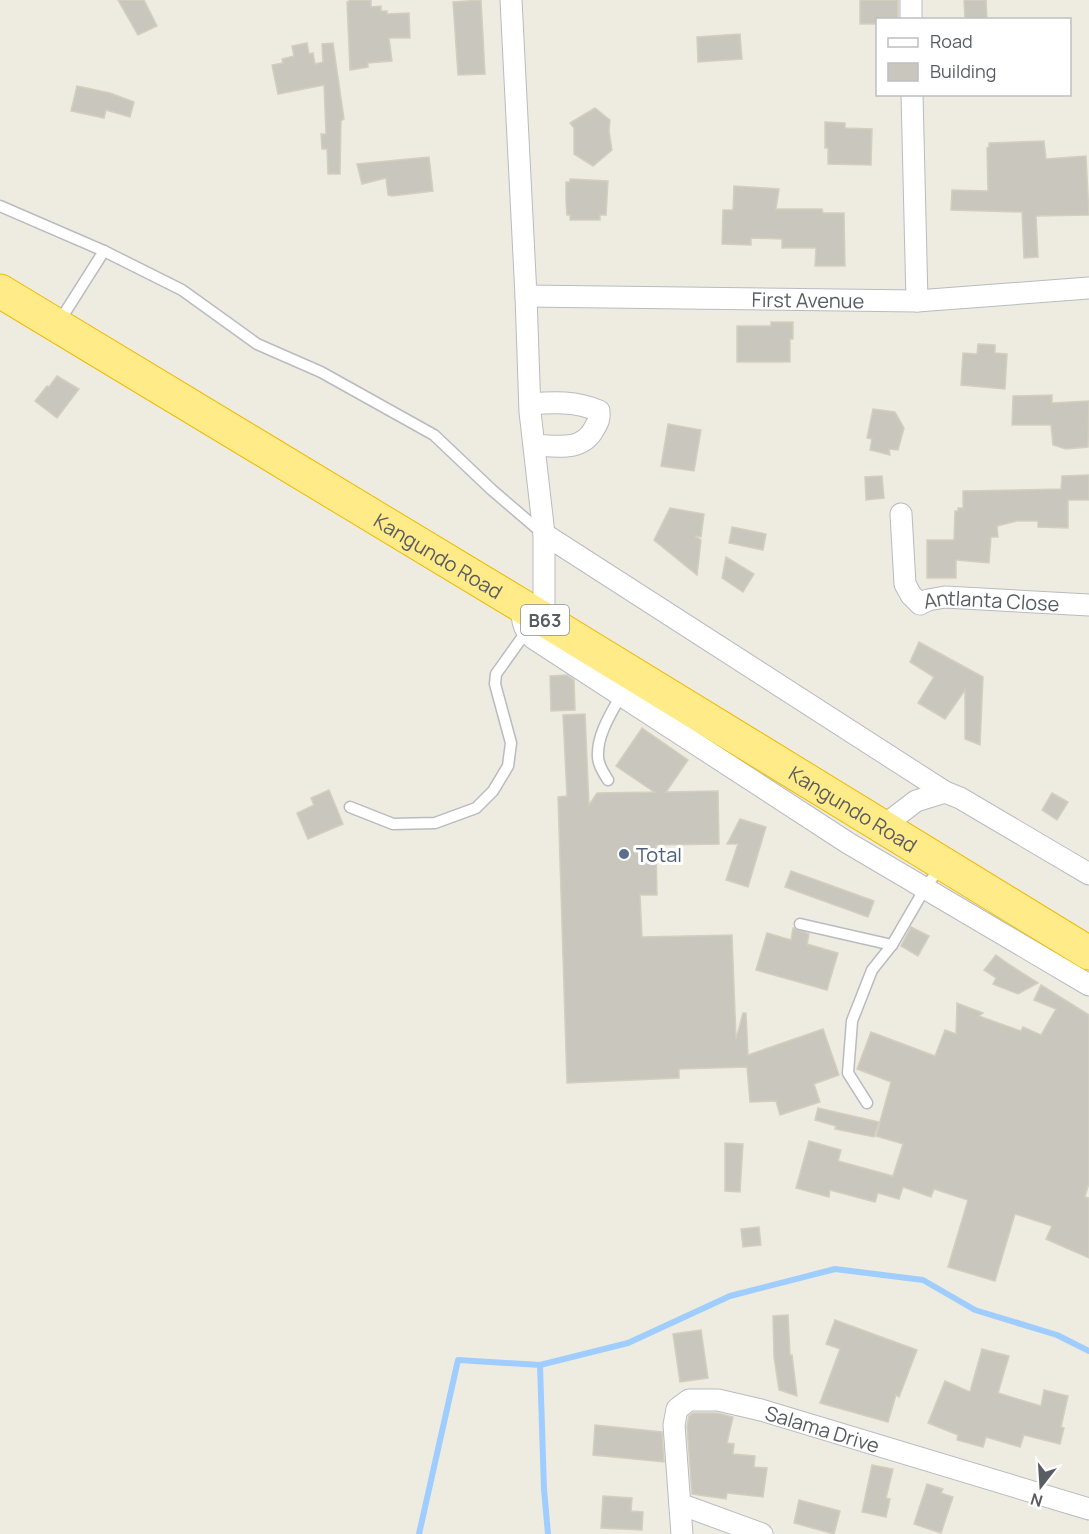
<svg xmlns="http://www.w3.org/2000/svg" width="1089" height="1534" viewBox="0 0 1089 1534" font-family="Manrope,sans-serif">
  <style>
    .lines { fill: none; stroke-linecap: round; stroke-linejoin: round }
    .stream { stroke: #a0cdff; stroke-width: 6 }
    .building { fill: #c9c6be; stroke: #d3cfbe; stroke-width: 1.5 }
    .lane-casing { stroke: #b9bbc1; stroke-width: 13 }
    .street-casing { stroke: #b9bbc1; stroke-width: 23 }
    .highway-casing { stroke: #efba00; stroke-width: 35 }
    .lane { stroke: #fff; stroke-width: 10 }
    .street { stroke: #fff; stroke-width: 21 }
    .highway { stroke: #ffeb87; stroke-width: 33 }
    .service-dot { fill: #5c6f8a; stroke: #fff; stroke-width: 2 }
    .labels { text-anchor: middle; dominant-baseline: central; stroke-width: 6; stroke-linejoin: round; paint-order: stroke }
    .shield { fill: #fff; stroke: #8b8e92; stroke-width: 1.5 }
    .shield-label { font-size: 18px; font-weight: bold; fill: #595d63 }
    .street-label { font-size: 20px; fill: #595d63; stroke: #fff }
    .service-label { font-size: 20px; fill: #4e5e75; stroke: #fff; text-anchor: start }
  </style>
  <rect width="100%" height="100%" fill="#eeece0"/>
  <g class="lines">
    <g class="stream">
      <path d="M540 1365 544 1489 548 1534"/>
      <path d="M419 1534 458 1360 540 1365 628 1343 730 1296 835 1269 923 1280 975 1310 1057 1335 1089 1351"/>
    </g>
  </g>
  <g class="building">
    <path d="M118 0H144L157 26 138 35Z"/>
    <path d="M349 0H371V7L381 6V11H387V14L409 13 410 38H389L392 61 368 63V67L350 70 347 2H349Z"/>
    <path d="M481 0 485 74 458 75 453 2Z"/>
    <path d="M860 0H898V20H878V24H860Z"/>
    <path d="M964 0H986L987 20H965Z"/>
    <path d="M740 34 742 59 698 62 697 37Z"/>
    <path d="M307 43 309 54 313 53 315 64 323 62 322 44 333 43 344 119 341 121 340 174H328L327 149H322L321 134H326L324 85 278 94 272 65 283 63 282 59 294 56 292 46Z"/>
    <path d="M77 86 110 93 134 102 130 117 106 110 104 118 71 111Z"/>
    <path d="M595 108 610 120 609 131 612 150 593 166 574 154V128L570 123Z"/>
    <path d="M825 122 845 123V128L872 129 871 165 828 164V148H825Z"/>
    <path d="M1044 141 1046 159 1086 156 1089 215 1036 216 1038 257 1024 258 1022 212 951 210 952 190 988 191 987 148 989 147V143Z"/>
    <path d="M429 157 433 191 392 196 388 195 386 178 362 184 357 164Z"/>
    <path d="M570 179 608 181 606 215H600V220H570V215H567L566 201V182H570Z"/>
    <path d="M734 186 779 189 776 209H822L823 213H844L845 266H815L816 248H782V239L751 238V245L722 244 723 210H733Z"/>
    <path d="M771 322H793V339H790V362H737V326H771Z"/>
    <path d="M978 344 995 345V353L1007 354 1005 389 961 385 963 353 977 354Z"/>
    <path d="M57 376 79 389 57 418 35 401 47 386 49 387Z"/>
    <path d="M1052 395V403L1089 401 1088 447 1066 449 1053 445 1051 425H1012L1013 396Z"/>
    <path d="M873 409 895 412 904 428 898 450 889 449 890 455 870 450 872 439 867 438Z"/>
    <path d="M668 424 701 430 694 471 661 466Z"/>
    <path d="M1089 475V500H1068V528L1038 527V521H1017L997 526 998 537H991L989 563 956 560V578H927V540H954L955 511H958V508H963V491L1061 489 1062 476Z"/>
    <path d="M882 476 884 498 866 500 865 477Z"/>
    <path d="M670 508 704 514 701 537 695 536 701 540 697 575 654 540Z"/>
    <path d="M732 527 766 534 763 550 729 543Z"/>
    <path d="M726 557 754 574 743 592 722 578Z"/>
    <path d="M919 642 983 677 980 745 965 739V690L945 719 918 703 934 677 910 662Z"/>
    <path d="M567 675 574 680 575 710 551 711 550 676Z"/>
    <path d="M585 714 589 805 597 793 654 792 616 766 642 728 688 760 666 792 718 791 719 844 656 845 657 895H640L642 937 732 935 736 1039 743 1013H746L748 1055 823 1029 839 1075 814 1084 820 1102 780 1115 776 1101 750 1102 747 1067 679 1069V1078L567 1083 558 797 567 796 563 715Z"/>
    <path d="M329 790 343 824 308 839 297 813 314 805 311 798Z"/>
    <path d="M1052 793 1068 802 1057 820 1042 810Z"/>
    <path d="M740 819 766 827 748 887 726 880 738 844H727Z"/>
    <path d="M791 871 874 901 868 917 785 887Z"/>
    <path d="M911 927 929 936 918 956 901 946Z"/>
    <path d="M793 928 809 934 807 944 838 953 827 990 756 970 767 933 791 940Z"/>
    <path d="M996 955 1010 965 1038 983 1018 994 993 984 996 978 984 970Z"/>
    <path d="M1041 985 1089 1015V1183L1085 1197 1089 1198V1258L1046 1239 1052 1226 1015 1214 995 1281 948 1267 968 1200 934 1189 931 1197 903 1187 899 1199 878 1193 875 1202 830 1190 829 1197 796 1188 809 1141 841 1150 838 1161 893 1176 903 1144 876 1136 891 1082 857 1069 871 1032 935 1056 945 1030 956 1034 957 1003 983 1013 979 1016 1021 1031 1023 1027 1041 1035 1056 1009 1034 1000Z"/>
    <path d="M818 1108 879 1122 874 1137 835 1129 836 1126 815 1120Z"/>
    <path d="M725 1143 743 1144 740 1192 725 1191Z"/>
    <path d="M759 1227 761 1245 743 1247 741 1229Z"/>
    <path d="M788 1315 790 1355H792L797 1396 779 1390 774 1357 773 1316Z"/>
    <path d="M835 1320 917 1350 899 1397 896 1395 888 1422 820 1403 840 1349 826 1344Z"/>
    <path d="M701 1330 708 1378 680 1382 673 1334Z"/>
    <path d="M982 1349 1009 1356 998 1393 1041 1406 1044 1390 1068 1396 1061 1427 1064 1428 1060 1444 1024 1435 1020 1447 986 1437 983 1447 957 1440 958 1435 928 1423 945 1381 970 1392Z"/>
    <path d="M693 1413H717L733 1417 727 1443 734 1444 733 1454 755 1456 754 1467 767 1468 763 1497 727 1493 726 1499 692 1494 687 1426 689 1416Z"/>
    <path d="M595 1425 662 1432 664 1462 593 1455Z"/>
    <path d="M872 1465 893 1469 886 1498 890 1499 886 1517 862 1512Z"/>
    <path d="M927 1484 943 1489 941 1493 953 1497 941 1533 914 1524Z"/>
    <path d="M603 1496 632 1498 631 1511 643 1512 642 1530 601 1528Z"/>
    <path d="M799 1500 840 1511 834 1534 794 1523Z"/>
  </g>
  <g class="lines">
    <defs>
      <g id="lane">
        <path d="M0 206 104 251 182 290 257 344 321 372 434 435 492 490 541 532"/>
        <path d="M59 322 104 251"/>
        <path d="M608 780C603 772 597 763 598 753 598 733 612 712 621 695"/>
        <path d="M350 807 393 824 435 823 476 808 493 791 508 766 511 743 495 684 496 674 526 632"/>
        <path d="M800 924 892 945"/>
        <path d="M867 1103 848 1073 852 1021 872 970 892 945 924 890 940 867"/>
      </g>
      <g id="street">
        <path d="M511 0 526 296 530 412 544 534V619"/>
        <path d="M911 0V20"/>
        <path d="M912 94 917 301"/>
        <path id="s1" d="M526 296 917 301 1089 288"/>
        <path d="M530 404C554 402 576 401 599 411 600 419 598 422 594 429 582 452 556 446 534 445"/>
        <path id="s2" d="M901 514 905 584 911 595 920 604 928 600 945 597 1089 605"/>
        <path d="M544 534 945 792"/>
        <path d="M522 606C522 619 522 628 533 638L848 843 1089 985"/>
        <path d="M882 827 916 801 945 792 960 798 1089 874"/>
        <path d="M680 1504 762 1534"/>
        <path id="s3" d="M682 1534 674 1425 677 1409 689 1400H718L761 1410 1089 1509"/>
      </g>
      <g id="highway">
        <path id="s4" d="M0 291 522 606 1089 953"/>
      </g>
    </defs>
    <use href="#lane" class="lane-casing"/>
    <use href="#street" class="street-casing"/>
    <use href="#highway" class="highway-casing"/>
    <use href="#lane" class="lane"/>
    <use href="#street" class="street"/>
    <use href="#highway" class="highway"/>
  </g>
  <circle class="service-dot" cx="624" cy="854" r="6"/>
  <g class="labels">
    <rect class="shield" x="521" y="605" width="48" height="30" rx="4.5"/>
    <g class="shield-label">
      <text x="545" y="620">B63</text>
    </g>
    <g class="street-label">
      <text stroke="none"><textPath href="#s1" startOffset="282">First Avenue</textPath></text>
      <text stroke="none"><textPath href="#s4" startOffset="512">Kangundo Road</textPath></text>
      <text stroke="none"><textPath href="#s2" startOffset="168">Antlanta Close</textPath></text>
      <text stroke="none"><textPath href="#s4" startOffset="998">Kangundo Road</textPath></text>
      <text stroke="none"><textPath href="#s3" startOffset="278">Salama Drive</textPath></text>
    </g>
    <g class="service-label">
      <text x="636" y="854">Total</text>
    </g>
  </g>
  <rect x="876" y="18" width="195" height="78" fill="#ffffff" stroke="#bdbec1" stroke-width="1.5"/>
  <rect x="888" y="38" width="30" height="9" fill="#ffffff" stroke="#bdbec1" stroke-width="1.5"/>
  <text x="930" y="48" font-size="18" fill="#595d63">Road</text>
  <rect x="888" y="63" width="30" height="18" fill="#c9c6be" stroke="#bdbec1" stroke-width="1.5"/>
  <text x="930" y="78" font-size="18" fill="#595d63">Building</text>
  <g transform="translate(1041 1486) rotate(197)" stroke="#ffffff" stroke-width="4.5" paint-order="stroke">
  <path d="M0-4.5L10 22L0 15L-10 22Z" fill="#595d63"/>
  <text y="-9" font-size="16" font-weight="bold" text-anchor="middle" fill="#595d63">N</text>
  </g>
</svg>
